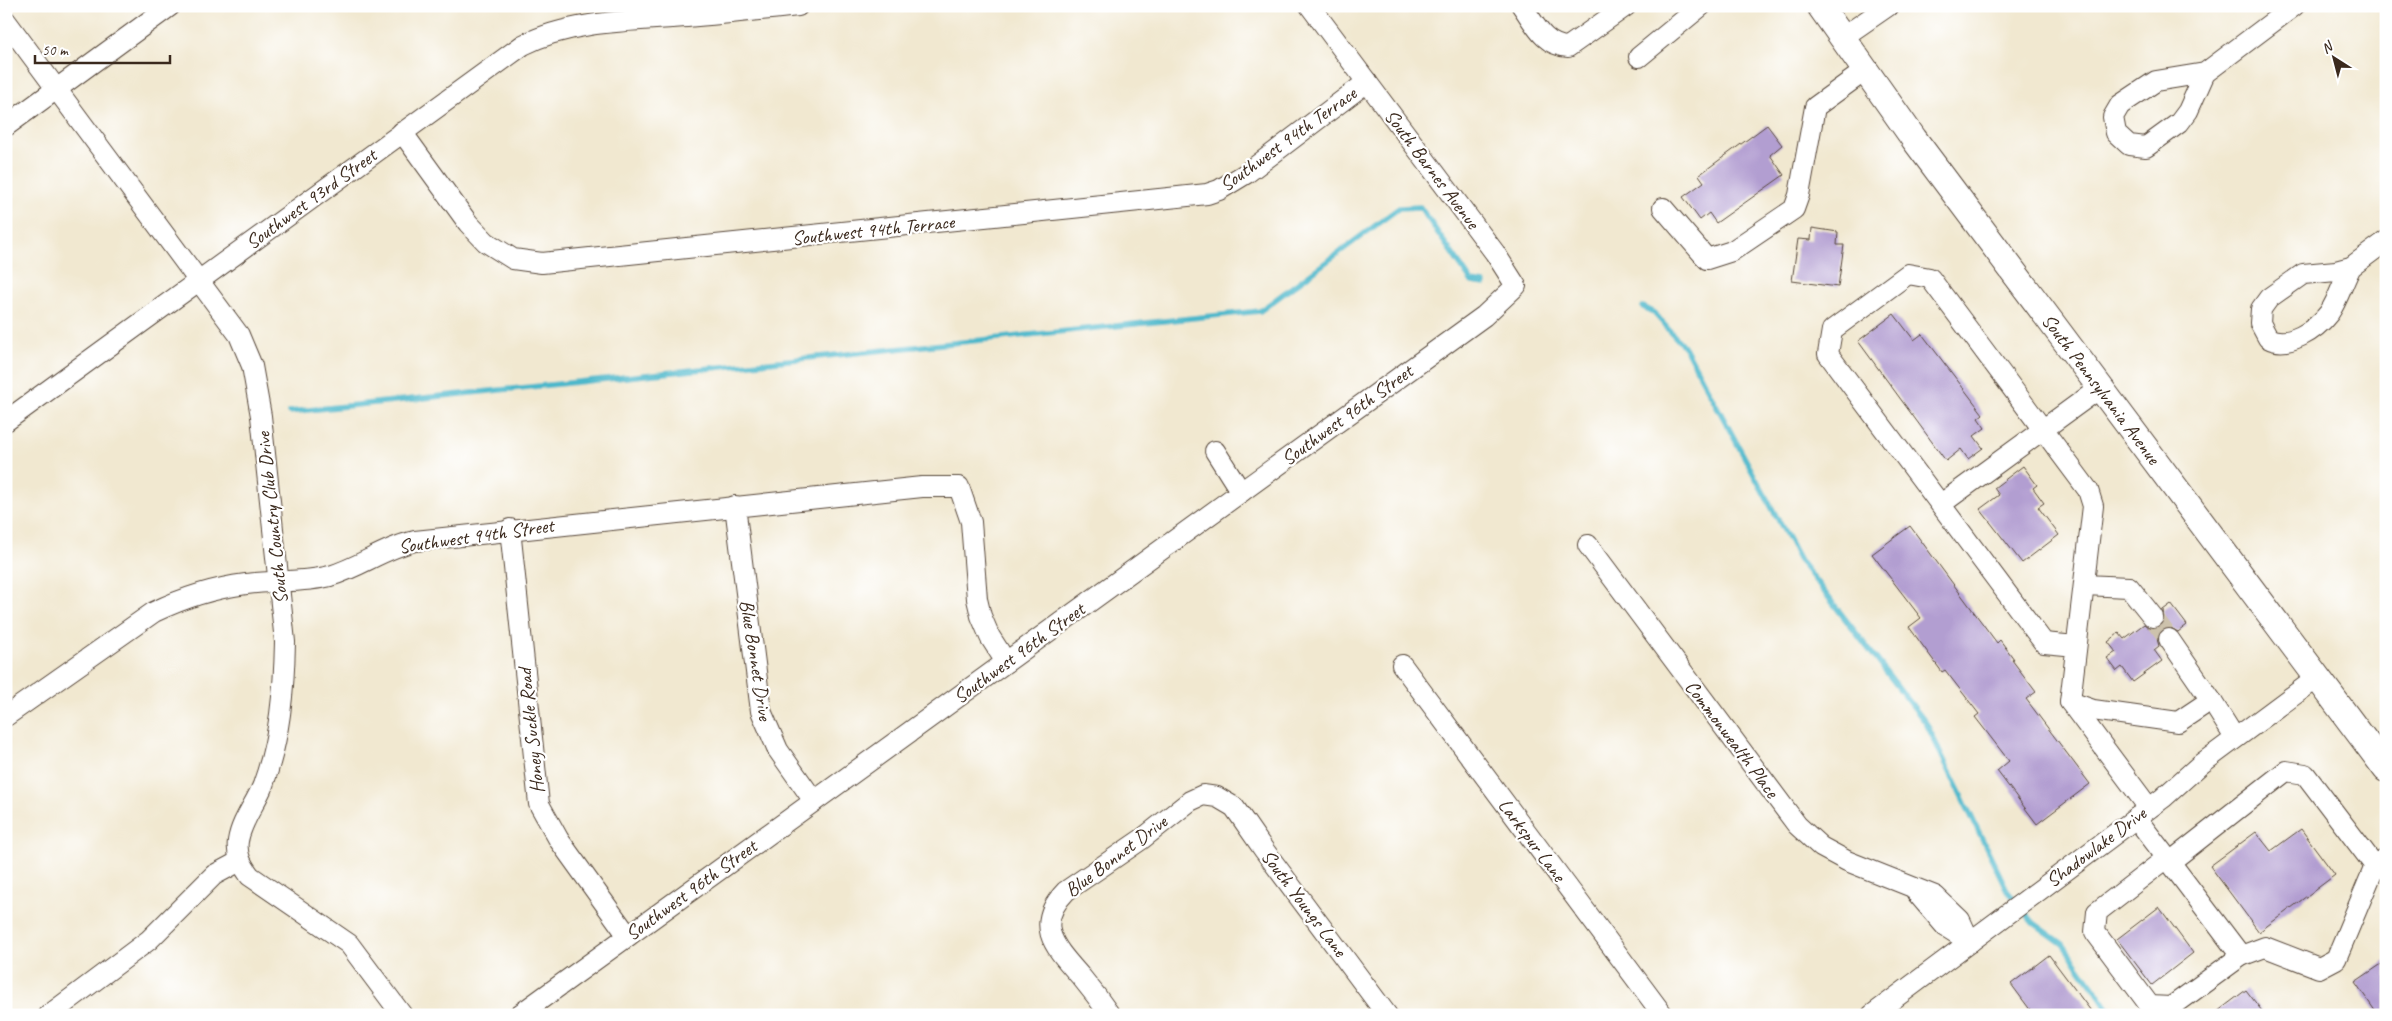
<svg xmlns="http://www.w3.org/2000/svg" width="2392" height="1021" viewBox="0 0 2392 1021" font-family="Caveat,sans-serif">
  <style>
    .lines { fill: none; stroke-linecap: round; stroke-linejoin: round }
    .stream { stroke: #4eb8cb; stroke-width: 5.5 }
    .building { fill: #b29ed1 }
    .minor-tunnel { stroke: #cdc2ac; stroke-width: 20; stroke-dasharray: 20 10; stroke-linecap: butt }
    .minor-casing { stroke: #564639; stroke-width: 22 }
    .major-casing { stroke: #564639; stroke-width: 28 }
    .minor { stroke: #fff; stroke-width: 20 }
    .major { stroke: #fff; stroke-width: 26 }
    .labels { text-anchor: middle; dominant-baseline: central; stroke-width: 4.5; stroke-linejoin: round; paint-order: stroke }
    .street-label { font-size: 20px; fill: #3b2a1e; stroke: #fff }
  </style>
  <rect width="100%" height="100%" fill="#fff"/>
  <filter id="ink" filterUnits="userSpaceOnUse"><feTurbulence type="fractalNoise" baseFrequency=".02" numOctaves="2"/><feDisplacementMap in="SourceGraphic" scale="10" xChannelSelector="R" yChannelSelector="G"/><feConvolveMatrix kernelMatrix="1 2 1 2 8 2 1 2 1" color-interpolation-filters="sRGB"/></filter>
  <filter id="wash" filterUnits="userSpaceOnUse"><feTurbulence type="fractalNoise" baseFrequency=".0096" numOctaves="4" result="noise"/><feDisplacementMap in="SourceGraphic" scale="20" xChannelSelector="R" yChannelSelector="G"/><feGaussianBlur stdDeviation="1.12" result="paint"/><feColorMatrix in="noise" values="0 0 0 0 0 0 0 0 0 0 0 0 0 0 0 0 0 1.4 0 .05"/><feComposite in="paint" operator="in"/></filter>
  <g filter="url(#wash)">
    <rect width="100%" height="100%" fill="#f1e8d0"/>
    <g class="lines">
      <g class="stream">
        <path d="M1643 307 1653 312 1686 349 1801 562 1926 723 2008 892 2034 923 2063 944 2113 1015"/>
        <path d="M289 412 1260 311 1399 208 1420 207 1472 282 1485 284"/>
      </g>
    </g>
    <g id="blocks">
      <g class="building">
        <path d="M1767 125 1782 145 1770 155 1784 175 1716 223 1709 213 1700 220 1683 197 1704 182 1699 175Z"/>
        <path d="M1812 228 1838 232 1837 245H1844L1838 287 1792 281 1798 239 1811 240Z"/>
        <path d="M1894 314 1914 340 1922 334 1983 414 1978 418 1985 428 1974 436 1983 448 1968 459 1961 449 1946 461 1858 341Z"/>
        <path d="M2023 466 2037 485 2033 488 2044 503 2038 507 2059 535 2022 563 1980 509 1999 495 1994 488Z"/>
        <path d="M1910 526 1997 643 2000 640 2014 659 2012 660 2036 692 2026 699 2090 784 2037 824 1997 771 2009 761 1975 717 1979 714 1945 670 1942 672 1909 627 1921 618 1872 554Z"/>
        <path d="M2171 604 2187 625 2178 632 2169 627 2162 630 2157 639 2159 646 2154 650 2162 661 2133 682 2122 667 2117 671 2107 658 2116 652 2108 642 2119 633 2124 639 2144 624 2149 628 2160 627 2164 621 2163 610Z"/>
        <path d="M2301 829 2335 875 2259 932 2210 866 2256 832 2271 851Z"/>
        <path d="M2159 907 2193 953 2152 985 2117 939Z"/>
        <path d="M2049 955 2094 1015H2034L2011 984Z"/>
        <path d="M2386 961V1015H2378L2355 982Z"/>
        <path d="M2246 990 2265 1015H2213Z"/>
      </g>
    </g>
  </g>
  <g filter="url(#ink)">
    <use href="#blocks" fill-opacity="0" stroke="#564639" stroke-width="1"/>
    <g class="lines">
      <path class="minor-tunnel" d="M2153 617 2169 639"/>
      <defs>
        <g id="minor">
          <path d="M1522 6C1535 24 1544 46 1568 47L1626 6"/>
          <path d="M6 21 239 335 252 366 261 416 285 642C284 691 280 738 263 785 256 803 241 821 238 841 236 855 242 865 250 876L349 944 402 1015"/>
          <path d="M1843 37 1888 6"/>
          <path d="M1639 57 1701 6"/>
          <path d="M2205 73 2156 81 2120 105 2113 117 2116 133 2129 145 2146 147 2179 123 2188 111 2205 73 2294 6"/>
          <path d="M6 126 170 6"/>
          <path d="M402 132 468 223 486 242 513 259 542 263 1207 194 1219 190 1247 173 1367 82"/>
          <path d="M1663 208 1707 259 1732 251 1794 209 1799 195 1815 107 1866 70"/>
          <path d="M2351 267C2343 282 2338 300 2329 313 2316 330 2288 349 2268 338L2260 323 2261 309 2269 298 2303 274 2336 271 2351 267 2386 241"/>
          <path d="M6 421 523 45C572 20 633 21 687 17 724 14 761 10 798 6"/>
          <path d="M1215 451 1241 492"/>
          <path d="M1941 504 2100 388"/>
          <path d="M735 506 761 711 778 750 814 801"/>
          <path d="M510 529 539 804 559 840 628 936"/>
          <path d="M1588 545 1797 825 1821 847 1847 861 1935 896 1960 920 1970 942"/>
          <path d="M2084 585 2129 587 2153 617"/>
          <path d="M2169 639 2211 700"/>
          <path d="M2076 646 2044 643 1828 354 1832 330 1908 274 1930 278 2088 490 2093 506 2070 702 2093 710 2178 722 2211 700 2235 738"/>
          <path d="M1402 665 1663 1015"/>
          <path d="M2070 702 2149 808"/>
          <path d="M6 716 154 612C183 598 215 588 246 584 274 580 303 583 330 576 360 567 384 548 415 541L922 487H959L971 522 977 599 981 616 990 637 1006 662"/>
          <path d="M2136 818 2170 862 2286 771 2305 774 2375 866 2386 858"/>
          <path d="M2167 858 2097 912 2095 932 2150 1006 2171 1007 2241 956"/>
          <path d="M2170 862 2241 956 2265 947 2319 968 2336 959 2375 866"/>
          <path d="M1917 893 1946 927 1970 942"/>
          <path d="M49 1015 149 940 214 875 240 861"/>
          <path d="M519 1015 1484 316 1516 286 1495 253 1310 6"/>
          <path d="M1110 1015C1101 1002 1092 990 1082 978 1056 948 1032 926 1066 891L1142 839 1190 801 1203 795 1217 797 1234 807 1239 814 1264 850 1387 1015"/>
          <path d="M1872 1015 2163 798 2201 764 2317 678"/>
        </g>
        <path id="major" d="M1820 6 1914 139 2386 769"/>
      </defs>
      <use href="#minor" class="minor-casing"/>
      <use href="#major" class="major-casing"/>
      <use href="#minor" class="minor"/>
      <use href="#major" class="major"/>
    </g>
  </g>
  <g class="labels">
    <g class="street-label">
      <text transform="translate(1288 139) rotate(-36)">Southwest 94th Terrace</text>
      <text transform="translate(1432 169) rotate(53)">South Barnes Avenue</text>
      <text transform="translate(311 199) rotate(-36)">Southwest 93rd Street</text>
      <text transform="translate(873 230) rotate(-6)">Southwest 94th Terrace</text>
      <text transform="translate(2101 389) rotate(53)">South Pennsylvania Avenue</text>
      <text transform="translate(1347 415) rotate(-36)">Southwest 96th Street</text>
      <text transform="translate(272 518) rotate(-96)">South Country Club Drive</text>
      <text transform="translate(476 536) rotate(-8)">Southwest 94th Street</text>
      <text transform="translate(1019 653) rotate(-36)">Southwest 96th Street</text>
      <text transform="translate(756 660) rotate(81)">Blue Bonnet Drive</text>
      <text transform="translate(531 731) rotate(-96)">Honey Suckle Road</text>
      <text transform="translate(1732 739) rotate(53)">Commonwealth Place</text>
      <text transform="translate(1532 840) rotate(53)">Larkspur Lane</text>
      <text transform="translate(2096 847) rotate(-37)">Shadowlake Drive</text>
      <text transform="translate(1116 856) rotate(-37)">Blue Bonnet Drive</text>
      <text transform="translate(691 890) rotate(-36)">Southwest 96th Street</text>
      <text transform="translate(1304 903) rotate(53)">South Youngs Lane</text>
    </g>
  </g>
  <rect width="2392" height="1021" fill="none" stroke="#fff" stroke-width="25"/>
  <g transform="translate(2334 58) rotate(324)" stroke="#ffffff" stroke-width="4" paint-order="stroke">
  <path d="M0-4L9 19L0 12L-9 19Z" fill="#3b2a1e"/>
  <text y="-8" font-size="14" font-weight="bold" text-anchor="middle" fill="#3b2a1e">N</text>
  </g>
  <path d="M35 55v8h135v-8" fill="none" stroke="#3b2a1e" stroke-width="2.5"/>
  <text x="42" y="55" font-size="15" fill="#3b2a1e" stroke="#ffffff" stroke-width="4" paint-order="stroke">50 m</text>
</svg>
